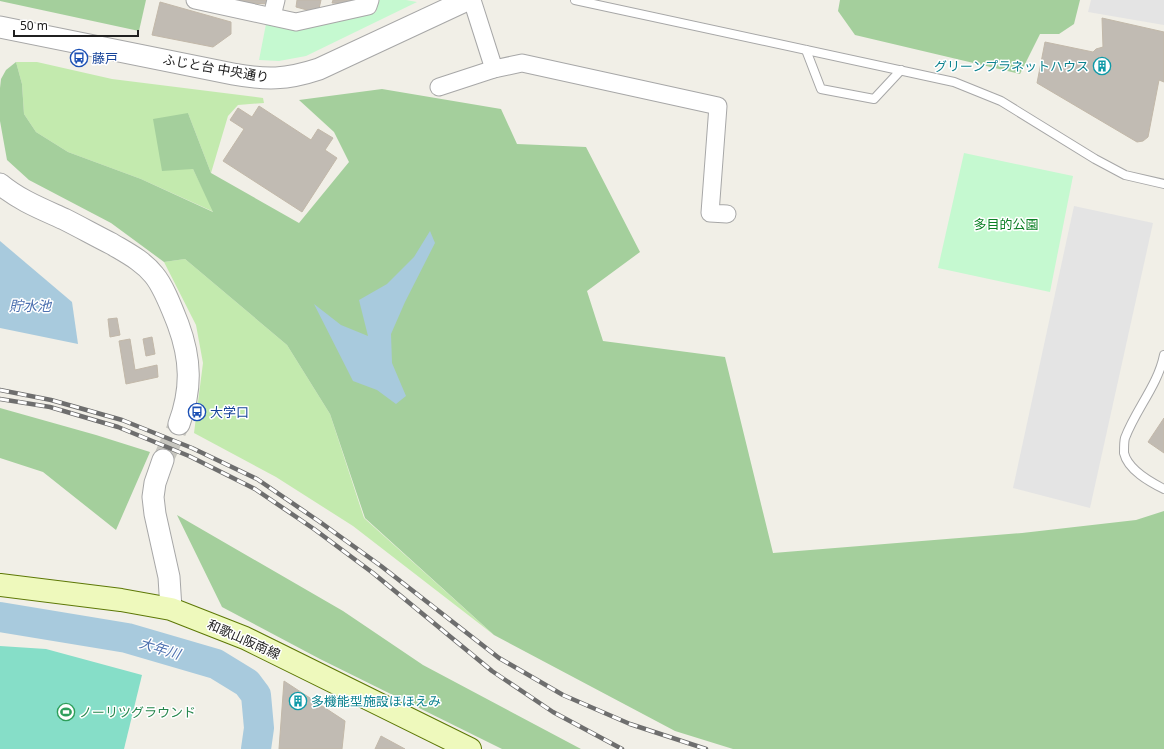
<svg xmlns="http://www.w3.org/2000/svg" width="1164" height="749" viewBox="0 0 1164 749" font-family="'Noto Sans','Noto Sans JP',sans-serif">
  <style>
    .grass { fill: #c3eaae }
    .forest { fill: #a4cf9c }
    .park { fill: #c5f9d0 }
    .pitch { fill: #86dec8 }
    .parking { fill: #e4e4e4 }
    .water { fill: #a8cadd }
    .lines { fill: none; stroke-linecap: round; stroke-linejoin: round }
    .river { stroke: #a8cadd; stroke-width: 30 }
    .building { fill: #c1bbb3; stroke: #c2b8a9 }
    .tertiary-tunnel { stroke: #c7c6bf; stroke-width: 21; stroke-dasharray: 21 10; stroke-linecap: butt }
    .service-casing { stroke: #a7a7a7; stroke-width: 10 }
    .minor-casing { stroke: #a7a7a7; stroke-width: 19 }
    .tertiary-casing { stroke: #a7a7a7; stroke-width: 23 }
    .secondary-casing { stroke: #5d7806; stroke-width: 24 }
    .service { stroke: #fff; stroke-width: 8 }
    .minor { stroke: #fff; stroke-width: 17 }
    .tertiary { stroke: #fff; stroke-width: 21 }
    .secondary { stroke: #eef9bc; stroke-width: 22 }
    .rail-casing { stroke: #6e6e6e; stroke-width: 4.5 }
    .rail { stroke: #fff; stroke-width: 3; stroke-dasharray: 9; stroke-linecap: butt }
    .labels { text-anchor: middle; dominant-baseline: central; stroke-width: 3; stroke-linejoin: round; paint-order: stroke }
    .transit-label { font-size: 13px; fill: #164399; stroke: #fff; text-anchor: start }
    .culture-label { font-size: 13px; fill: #0d838f; stroke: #fff; text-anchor: end }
    .street-label { font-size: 13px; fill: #202020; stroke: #fff }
    .park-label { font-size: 13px; fill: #0d8026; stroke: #fff }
    .leisure-label { font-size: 13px; fill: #27864d; stroke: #fff; text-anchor: start }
    .water-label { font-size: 14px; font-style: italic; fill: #4d71b0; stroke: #fff }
  </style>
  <rect width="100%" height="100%" fill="#f1efe7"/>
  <g class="grass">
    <path d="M16 62H37L112 79 263 98 264 103 238 105 228 116 211 173 188 113 193 169 214 212 141 179 68 152 36 132 24 114 22 84Z"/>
    <path d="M185 259 287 345 330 414 364 518 494 635 353 526 276 477 194 433 203 363 196 325 164 262Z"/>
  </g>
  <g class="forest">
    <path d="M0 0H146L139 31 0 1Z"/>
    <path d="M840 0H1080L1074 24 1059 34H1040L1020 74 855 35 838 11Z"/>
    <path d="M16 62 22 84 24 114 36 132 68 152 141 179 213 212 193 169 162 171 153 119 188 113 211 173 299 223 349 162 334 132 299 100 382 89 501 109 517 144 586 147 640 252 587 291 603 341 725 357 773 553 1022 533 1136 520 1164 511V749H733L675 731 494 635 365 518 330 414 287 345 185 259 164 262 111 223 29 180 7 160 0 121V88L1 79 6 70Z"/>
    <path d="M0 408 96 435 150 452 116 530 43 472 0 458Z"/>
    <path d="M177 515 343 611 423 665 581 749H502L320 659 222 607Z"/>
  </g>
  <g class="park">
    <path d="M379 0H406L417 2 306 56 279 61 259 60 266 24 294 29 376 12Z"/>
    <path d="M964 153 1073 176 1050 292 938 268Z"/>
  </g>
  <path class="pitch" d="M0 646 46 649 142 675 124 749H0Z"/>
  <g class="parking">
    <path d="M1091 0H1164V25L1088 12Z"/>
    <path d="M1074 206 1153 223 1090 508 1013 488Z"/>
  </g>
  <g class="water">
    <path d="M430 231 435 243 405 302 391 334 392 363 406 396 396 404 377 390 353 381 314 304 341 325 368 336 359 300 387 284 414 257Z"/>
    <path d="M0 241 72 302 78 344 0 328Z"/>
  </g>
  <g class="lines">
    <path class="river" d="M0 617 127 638 216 664 247 683 256 695 259 728 256 749"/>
  </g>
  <g class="building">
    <path d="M236 0H268V4L235 2Z"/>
    <path d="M297 0H321L318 13 296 7Z"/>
    <path d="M333 0H360L359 4 332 3Z"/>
    <path d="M160 2 231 22V34L213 47 152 35Z"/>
    <path d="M1102 18 1164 32V82L1159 80 1148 137 1143 141 1137 142 1037 83 1045 42 1093 52 1096 49 1103 47Z"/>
    <path d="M259 106 311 140 318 129 333 138 325 150 337 158 302 212 223 161 244 129 230 120 238 108 252 117Z"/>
    <path d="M117 318 120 335 110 337 108 319Z"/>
    <path d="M152 337 155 354 146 356 143 339Z"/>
    <path d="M130 339 135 370 157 365 158 377 126 384 119 341Z"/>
    <path d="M1164 418V453L1148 442Z"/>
    <path d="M284 681 345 721 342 749H279Z"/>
    <path d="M381 736 405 749H375Z"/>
  </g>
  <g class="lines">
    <path class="tertiary-tunnel" d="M163 460 179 424"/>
    <defs>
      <g id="service">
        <path d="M575 0 954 82 1001 101 1095 159 1125 175 1164 184"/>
        <path d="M806 50 821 89 874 99 901 70"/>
        <path d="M1164 355C1158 385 1136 409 1125 438 1124 441 1124 449 1124 453 1128 470 1150 482 1164 489"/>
      </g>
      <g id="minor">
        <path d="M195 0 296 22 368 6 370 0"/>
        <path d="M472 0 494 69"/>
        <path d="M272 16 276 0"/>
        <path d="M439 87 494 69 522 63 718 106 710 213 727 214"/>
      </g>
      <g id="tertiary">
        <path d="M0 27 233 74C266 80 286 80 319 69L467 0"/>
        <path d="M0 184C19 200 42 209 64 219 80 227 96 236 112 244 127 253 143 261 154 275 164 287 172 309 178 324 191 359 192 389 179 424"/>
        <path d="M163 460 155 483 153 497 155 514 169 577 171 609"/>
      </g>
      <path id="secondary" d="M0 585 121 600 171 609 245 638 470 749"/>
    </defs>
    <use href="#service" class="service-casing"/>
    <use href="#minor" class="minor-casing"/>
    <use href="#tertiary" class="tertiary-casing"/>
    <use href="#secondary" class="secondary-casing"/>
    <use href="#service" class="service"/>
    <use href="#minor" class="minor"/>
    <use href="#tertiary" class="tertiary"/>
    <use href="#secondary" class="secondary"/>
    <defs>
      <g id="rail">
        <path d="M0 390 51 400 122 420 192 448 257 479 320 522 381 566 499 658 563 695 630 724 706 749"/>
        <path d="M0 399 50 407 118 427 189 456 255 489 314 529 373 573 492 671 553 712 622 749"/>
      </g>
    </defs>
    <use href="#rail" class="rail-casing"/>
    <use href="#rail" class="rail"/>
  </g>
  <defs>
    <symbol id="bus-ring" viewBox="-11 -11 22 22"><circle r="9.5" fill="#fff" stroke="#1a4fb4" stroke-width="1.5"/><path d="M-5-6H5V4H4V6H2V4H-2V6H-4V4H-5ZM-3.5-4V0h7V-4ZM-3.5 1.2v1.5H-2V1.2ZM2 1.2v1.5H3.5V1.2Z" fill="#1a4fb4"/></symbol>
    <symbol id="building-ring" viewBox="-11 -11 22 22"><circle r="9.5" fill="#fff" stroke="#0f9aa8" stroke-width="1.5"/><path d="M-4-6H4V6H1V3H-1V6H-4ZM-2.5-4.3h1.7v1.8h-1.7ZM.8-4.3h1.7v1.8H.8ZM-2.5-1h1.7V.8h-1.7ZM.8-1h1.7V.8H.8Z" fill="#0f9aa8"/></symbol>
    <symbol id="stadium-ring" viewBox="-11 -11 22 22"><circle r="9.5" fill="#fff" stroke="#2e9e5b" stroke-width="1.5"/><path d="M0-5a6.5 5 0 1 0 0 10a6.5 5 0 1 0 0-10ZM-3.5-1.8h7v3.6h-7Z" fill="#2e9e5b"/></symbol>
  </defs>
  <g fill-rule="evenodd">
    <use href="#bus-ring" x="69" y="48" width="20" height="20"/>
    <use href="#building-ring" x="1092" y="56" width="20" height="20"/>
    <use href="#bus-ring" x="187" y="402" width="20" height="20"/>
    <use href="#building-ring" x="288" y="691" width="20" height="20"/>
    <use href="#stadium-ring" x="56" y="702" width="20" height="20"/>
  </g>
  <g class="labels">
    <g class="transit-label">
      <text x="92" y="58">藤戸</text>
      <text x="210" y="412">大学口</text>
    </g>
    <g class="culture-label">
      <text x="1089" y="66">グリーンプラネットハウス</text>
      <text x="311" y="701" text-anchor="start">多機能型施設ほほえみ</text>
    </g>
    <g class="street-label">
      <text transform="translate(216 68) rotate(10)">ふじと台 中央通り</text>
      <text transform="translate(244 639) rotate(24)">和歌山阪南線</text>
    </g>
    <g class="park-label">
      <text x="1006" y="224">多目的公園</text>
    </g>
    <g class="leisure-label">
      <text x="79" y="712">ノーリツグラウンド</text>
    </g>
    <g class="water-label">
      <text x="30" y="305">貯水池</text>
      <text transform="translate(160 648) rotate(17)">大年川</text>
    </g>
  </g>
  <path d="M14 30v6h124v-6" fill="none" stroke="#202020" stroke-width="2"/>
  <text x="20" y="30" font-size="12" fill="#202020" stroke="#ffffff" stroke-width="3" paint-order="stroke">50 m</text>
</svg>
